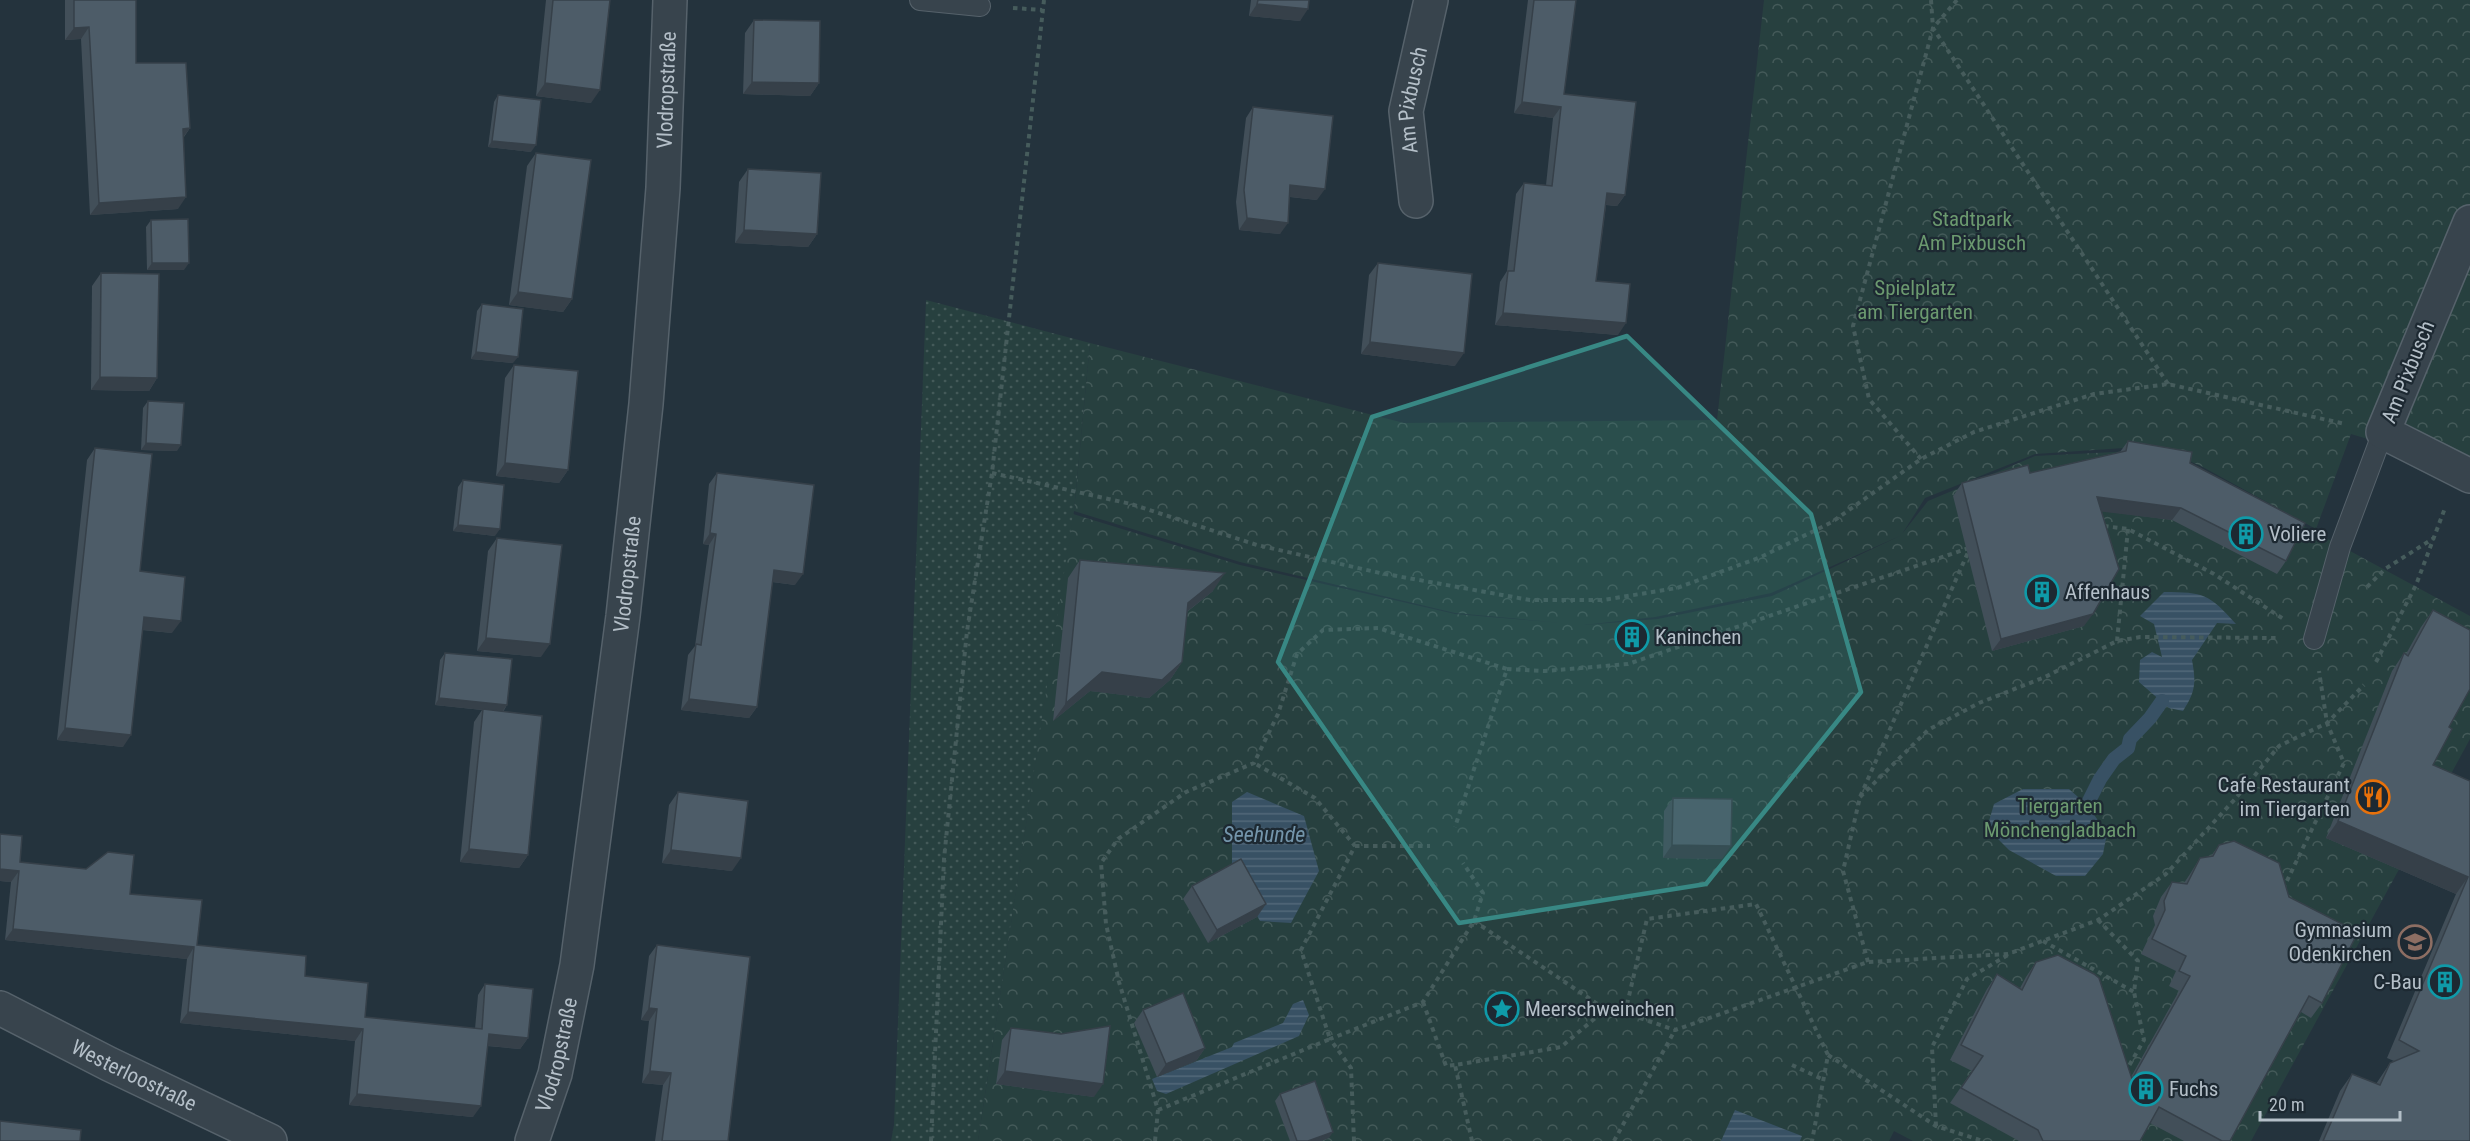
<svg xmlns="http://www.w3.org/2000/svg" width="2470" height="1141" viewBox="0 0 2470 1141" font-family="'Roboto Condensed',sans-serif">
  <style>
    .grass { fill: url(#grass-dots) }
    .park { fill: url(#park-crowns); fill-rule: evenodd }
    .water { fill: url(#water-rules) }
    .lines { fill: none; stroke-linecap: round; stroke-linejoin: round }
    .stream { stroke: #385164; stroke-width: 14 }
    .lane-casing { stroke: #56626b; stroke-width: 22 }
    .street-casing { stroke: #56626b; stroke-width: 36 }
    .path { stroke: #465c5c; stroke-width: 4; stroke-dasharray: 4.5 4.5; stroke-linecap: butt }
    .lane { stroke: #38444d; stroke-width: 20 }
    .street { stroke: #38444d; stroke-width: 33 }
    .wall { fill: #424f59 }
    .shaded-wall { fill: #364049 }
    .building { fill: #4d5c68; stroke: #364049; stroke-width: 1.5 }
    .marked { fill: #388884; fill-opacity: 0.2; stroke: #388884; stroke-width: 4.5; stroke-linejoin: round }
    .labels { text-anchor: middle; dominant-baseline: central; stroke-width: 4.5; stroke-linejoin: round; paint-order: stroke }
    .street-label { font-size: 21px; fill: #b4bfc8; stroke: #1d2932 }
    .park-label { font-size: 21px; fill: #6b996f; stroke: #1d2932 }
    .poi-label { font-size: 21px; fill: #b4bfc8; stroke: #1d2932; text-anchor: start }
    .water-label { font-size: 22px; font-style: italic; fill: #7495ab; stroke: #1d2932 }
  </style>
  <defs>
    <pattern id="grass-dots" width="8" height="8" patternUnits="userSpaceOnUse" patternTransform="scale(1.5)"><rect width="8" height="8" fill="#27403f"/><path d="M2 2h.1M6 6h.1" fill="none" stroke="#445a59" stroke-width="1.8" stroke-linecap="round"/></pattern>
    <pattern id="park-crowns" width="20" height="18" patternUnits="userSpaceOnUse" patternTransform="scale(1.5)"><rect width="20" height="18" fill="#27403f"/><path d="M2 6a3 3 0 1 1 6 0M12 15a3 3 0 1 1 6 0" fill="none" stroke="#445a59"/></pattern>
    <pattern id="water-rules" width="6" height="5" patternUnits="userSpaceOnUse" patternTransform="scale(1.5)"><rect width="6" height="5" fill="#385164"/><path d="M0 2.5h6" fill="none" stroke="#526879"/></pattern>
  </defs>
  <rect width="100%" height="100%" fill="#24333d"/>
  <path class="grass" d="M926 300 1090 343 1074 511 978 1141H891L894 1125Z"/>
  <path class="park" d="M1764 0H2470V469L2351 434 2316 529 2201 466 2153 446 2035 454 1925 498 1902 534 1928 501 2035 456 2154 450 2201 470 2470 616V739L2251 1141H1913L1894 1131 1889 1141H978L1073 514 1240 565 1455 614 1563 623 1455 613 1240 562 1074 511 1090 343 1404 423 1717 420ZM1902 535 1772 596 1658 619 1584 625 1655 617 1771 593Z"/>
  <g class="water">
    <path d="M2164 592C2204 592 2209 594 2236 624L2217 623 2192 660C2196 682 2196 691 2183 711L2169 708 2139 682 2140 660 2152 652 2162 657 2154 624 2140 616Z"/>
    <path d="M2023 789H2069L2087 805 2107 833 2103 854 2085 876H2056L2009 850 1987 828 1994 804Z"/>
    <path d="M1247 792 1304 816 1319 871 1291 923 1260 921 1232 872V802Z"/>
    <path d="M1303 1000 1309 1015 1299 1036 1166 1094 1157 1091 1152 1079 1232 1047 1234 1043 1283 1023 1293 1004Z"/>
    <path d="M1735 1110 1802 1136 1800 1141H1721Z"/>
  </g>
  <g class="lines">
    <path class="stream" d="M2087 805 2100 779 2114 759 2128 748 2130 739 2150 718 2162 701"/>
    <defs>
      <g id="lane">
        <path d="M920 0 980 6"/>
        <path d="M2314 639 2340 547 2383 432"/>
      </g>
      <g id="street">
        <path id="s1" d="M1416 201 1406 111 1431 0"/>
        <path d="M2470 222 2383 432 2470 476"/>
        <path id="s2" d="M0 1008 109 1064 270 1141"/>
        <path id="s3" d="M532 1141 555 1074 577 965 623 616 646 404 663 188 670 0"/>
      </g>
    </defs>
    <use href="#lane" class="lane-casing"/>
    <use href="#street" class="street-casing"/>
    <g class="path">
      <path d="M1931 0 1933 28 2168 384"/>
      <path d="M1013 8 1042 10"/>
      <path d="M1921 459 1869 399 1853 326 1933 28 1957 0"/>
      <path d="M992 473 1131 504 1257 545 1380 573 1530 600H1603L1677 588 1761 557 1832 522 1921 459 1974 432 2094 394 2168 384 2345 424"/>
      <path d="M2104 526 2128 529 2214 574 2285 620"/>
      <path d="M2367 587 2385 569 2434 538"/>
      <path d="M2117 641 2128 529"/>
      <path d="M2376 662 2416 585 2445 508"/>
      <path d="M1507 669 1545 671 1628 664 1969 548"/>
      <path d="M1860 797 1928 730 1979 703 2045 677 2117 641 2140 637 2279 638"/>
      <path d="M1355 846H1430"/>
      <path d="M2283 889 2344 763 2327 723 2319 671"/>
      <path d="M2098 920 2138 961 2134 992 2144 1040 2126 1071"/>
      <path d="M1474 921 1605 1009"/>
      <path d="M2043 941 2134 992"/>
      <path d="M1868 962 1843 871 1860 797 1969 550"/>
      <path d="M1423 1002 1446 1066 1455 1065"/>
      <path d="M1625 1013 1647 919 1756 904 1828 1055 1812 1141"/>
      <path d="M1828 1055 1936 1126 1983 1141"/>
      <path d="M1792 1065 1824 1080"/>
      <path d="M1158 1110 1330 1039 1301 950 1355 846 1315 798 1254 763"/>
      <path d="M1936 1126 1932 1047 1967 979 2008 955"/>
      <path d="M931 1141 944 859 967 631 992 473 1044 0"/>
      <path d="M1155 1141 1158 1110 1119 982 1106 924 1101 863 1118 839 1186 792 1254 763 1278 714 1297 654 1323 630 1378 628 1507 669 1455 827"/>
      <path d="M1354 1141 1351 1068 1330 1039 1423 1002 1474 921 1483 893 1463 863"/>
      <path d="M1472 1141 1455 1065 1561 1047 1606 1009 1625 1013 1675 1030 1868 962 2008 954 2098 920 2166 874 2236 798 2279 746 2327 723 2364 685"/>
      <path d="M1614 1141 1675 1030"/>
    </g>
    <use href="#lane" class="lane"/>
    <use href="#street" class="street"/>
  </g>
  <g class="wall">
    <path d="M65 0H136V63L190 128 184 137 178 209 90 215 81 39 65 40Z"/>
    <path d="M546 0H610L591 103 536 96Z"/>
    <path d="M1251 0H1309L1300 21 1249 16Z"/>
    <path d="M1528 0H1576L1564 94 1625 195 1617 206 1606 205 1596 281 1618 335 1495 325 1500 282 1507 271 1516 194 1524 183 1546 185 1553 118 1514 113Z"/>
    <path d="M754 20 819 83 810 96 743 94 745 33Z"/>
    <path d="M498 95 531 152 488 147 494 102Z"/>
    <path d="M1253 107 1317 200 1290 197 1280 234 1239 230 1236 202 1246 118Z"/>
    <path d="M536 153 572 299 563 312 509 305 527 166Z"/>
    <path d="M748 169 817 234 808 247 735 243 739 182Z"/>
    <path d="M151 220 184 270H147L146 227Z"/>
    <path d="M1378 263 1455 366 1361 354 1369 275Z"/>
    <path d="M101 273 157 378 149 391 91 390 92 286Z"/>
    <path d="M482 304 513 363 471 359 477 311Z"/>
    <path d="M514 365 568 470 559 483 496 476 505 378Z"/>
    <path d="M148 401 177 451 141 450 143 408Z"/>
    <path d="M2128 441 2190 463 2286 561 2277 574 2172 520 2102 511 2084 626 1992 651 1953 496 1962 483 2030 473 2120 452Z"/>
    <path d="M95 448 140 571 172 633 142 630 123 747 57 740 87 460Z"/>
    <path d="M717 473 795 585 772 582 757 707 749 718 681 710 688 655 695 646 709 545 703 544 709 484Z"/>
    <path d="M463 480 495 536 453 531 458 487Z"/>
    <path d="M497 538 541 657 477 651 488 551Z"/>
    <path d="M1080 560 1213 591 1187 612 1182 662 1170 680 1149 698 1090 691 1053 721 1068 578Z"/>
    <path d="M2433 610 2449 727 2433 765 2470 781V1141H2319L2340 1091 2352 1074 2376 1084 2390 1063 2394 1061 2387 1058 2456 894 2326 838 2392 671 2404 653 2406 654 2421 627Z"/>
    <path d="M445 653 507 705 503 712 528 855 519 868 460 862 474 722 482 710 435 705 440 660Z"/>
    <path d="M678 792 732 871 662 863 669 805Z"/>
    <path d="M1673 798 1722 859 1663 858 1664 811Z"/>
    <path d="M0 834 20 862 130 894 197 945 305 976 365 1017 475 1029 478 995 485 984 528 1038 520 1049 487 1046 473 1117 349 1105 355 1041 180 1023 187 959 5 940 11 882 0 881Z"/>
    <path d="M2219 845 2289 897 2322 1003 2311 1018 2301 1012 2230 1141H2184L2150 1123 2140 1141H2019L1950 1103 1972 1071 1950 1060 1987 989 1997 974 2020 988 2026 977 2036 962 2131 1077 2179 991 2169 986 2176 971 2141 954 2155 925 2153 916 2161 897 2172 882 2184 883 2190 874 2200 858 2211 856Z"/>
    <path d="M1192 886 1257 917 1208 943 1183 899Z"/>
    <path d="M657 945 728 1141H655L663 1085 642 1083 649 1021 641 1020 649 956Z"/>
    <path d="M1143 1010 1205 1048 1196 1061 1157 1077 1134 1023Z"/>
    <path d="M1011 1028 1094 1097 996 1084 1002 1040Z"/>
    <path d="M1280 1094 1329 1138 1321 1141H1290L1275 1101Z"/>
  </g>
  <g class="shaded-wall">
    <path d="M1257 4 1308 9 1300 21 1249 16Z"/>
    <path d="M89 27 81 39 65 40 74 28Z"/>
    <path d="M752 82 819 83 810 96 743 94Z"/>
    <path d="M545 83 600 90 591 103 536 96Z"/>
    <path d="M1522 102 1561 107 1553 118 1514 113Z"/>
    <path d="M190 128 181 140 183 129Z"/>
    <path d="M492 141 536 145 531 152 488 147Z"/>
    <path d="M1290 185 1325 189 1317 200 1283 196Z"/>
    <path d="M1607 193 1625 195 1617 206 1599 204Z"/>
    <path d="M186 197 178 209 90 215 99 203Z"/>
    <path d="M1247 218 1288 223 1280 234 1239 230Z"/>
    <path d="M744 230 817 234 808 247 735 243Z"/>
    <path d="M152 263H189L184 270H147Z"/>
    <path d="M518 292 572 299 563 312 509 305Z"/>
    <path d="M1503 313 1626 323 1618 335 1495 325Z"/>
    <path d="M1370 342 1464 353 1455 366 1361 354Z"/>
    <path d="M476 352 518 357 513 363 471 359Z"/>
    <path d="M100 377 157 378 149 391 91 390Z"/>
    <path d="M146 443 181 445 177 451 141 450Z"/>
    <path d="M505 463 568 470 559 483 496 476Z"/>
    <path d="M2097 497 2181 508 2172 520 2088 510Z"/>
    <path d="M458 525 500 529 495 536 453 531Z"/>
    <path d="M710 533 716 534 709 545 703 544Z"/>
    <path d="M774 570 803 574 795 585 766 581Z"/>
    <path d="M1225 573 1213 591 1175 621 1188 603Z"/>
    <path d="M2093 614 2084 626 1992 651 2001 639Z"/>
    <path d="M144 617 181 621 172 633 135 629Z"/>
    <path d="M486 638 550 644 541 657 477 651Z"/>
    <path d="M1182 662 1170 680 1149 698 1090 691 1053 721 1066 703 1102 672Z"/>
    <path d="M439 698 507 705 502 712 435 705Z"/>
    <path d="M689 699 757 707 749 718 681 710Z"/>
    <path d="M65 728 131 735 123 747 57 740Z"/>
    <path d="M2338 821 2468 877 2456 894 2326 838Z"/>
    <path d="M1672 845 1731 846 1722 859 1663 858Z"/>
    <path d="M469 849 528 855 519 868 460 862Z"/>
    <path d="M671 850 741 858 732 871 662 863Z"/>
    <path d="M0 869 19 871 11 882 0 881Z"/>
    <path d="M1266 904 1257 917 1208 943 1217 930Z"/>
    <path d="M13 929 194 947 187 959 5 940Z"/>
    <path d="M649 1008 657 1009 649 1021 641 1020Z"/>
    <path d="M188 1012 363 1029 355 1041 180 1023Z"/>
    <path d="M489 1034 528 1038 520 1049 481 1045Z"/>
    <path d="M1205 1048 1196 1061 1157 1077 1166 1064Z"/>
    <path d="M650 1071 671 1073 663 1085 642 1083Z"/>
    <path d="M1005 1071 1103 1084 1094 1097 996 1084Z"/>
    <path d="M357 1094 481 1106 473 1117 349 1105Z"/>
    <path d="M1333 1132 1329 1138 1321 1141H1308Z"/>
  </g>
  <g class="building">
    <path d="M74 0H136V63H186L190 128 183 129 186 197 99 203 89 27 74 28Z"/>
    <path d="M553 0H610L600 90 545 83Z"/>
    <path d="M1258 0H1309L1308 9 1257 4Z"/>
    <path d="M1534 0H1576L1564 94 1636 102 1625 195 1607 193 1596 281 1630 284 1626 323 1503 313 1508 271H1514L1524 183 1552 186 1561 107 1522 102Z"/>
    <path d="M754 20 820 21 819 83 752 82Z"/>
    <path d="M498 95 541 100 536 145 492 141Z"/>
    <path d="M1253 107 1333 116 1325 189 1290 185 1288 223 1247 218 1244 190Z"/>
    <path d="M536 153 591 160 572 299 518 292Z"/>
    <path d="M748 169 821 173 817 234 744 230Z"/>
    <path d="M188 219 189 263H152L151 220Z"/>
    <path d="M1378 263 1472 274 1464 353 1370 342Z"/>
    <path d="M101 273 159 274 157 378 100 377Z"/>
    <path d="M482 304 523 309 518 357 476 352Z"/>
    <path d="M514 365 578 371 568 470 505 463Z"/>
    <path d="M148 401 184 403 181 445 146 443Z"/>
    <path d="M2128 441 2192 452 2190 463 2305 523 2286 561 2181 508 2097 497 2119 569 2093 614 2001 639 1962 483 2028 465 2030 473 2126 451Z"/>
    <path d="M95 448 152 454 140 571 185 577 181 621 144 617 131 735 65 728Z"/>
    <path d="M717 473 814 485 803 574 774 570 757 707 689 699 696 644 701 645 716 534 710 533Z"/>
    <path d="M463 480 504 485 500 529 458 525Z"/>
    <path d="M497 538 562 545 550 644 486 638Z"/>
    <path d="M1080 560 1225 573 1188 603 1182 662 1162 680 1102 672 1066 703Z"/>
    <path d="M2433 610 2470 630V689L2449 727 2452 729 2433 765 2470 781V1141H2323L2352 1074 2380 1085 2390 1063 2419 1051 2399 1040 2468 877 2338 821 2404 653 2408 656Z"/>
    <path d="M445 653 512 659 507 705 439 698Z"/>
    <path d="M483 709 542 716 528 855 469 849Z"/>
    <path d="M678 792 748 801 741 858 671 850Z"/>
    <path d="M1673 798 1732 799 1731 846 1672 845Z"/>
    <path d="M0 834 22 836 20 862 86 869 108 852 134 855 130 894 202 900 197 945 306 956 305 976 368 983 365 1017 482 1029 485 984 533 989 528 1038 489 1034 481 1106 357 1094 363 1029 188 1012 194 947 13 929 19 871 0 869Z"/>
    <path d="M2234 841 2279 863 2289 897 2358 932 2322 1003 2309 996 2230 1141H2222L2159 1107 2140 1141H2043L2038 1130 1961 1088 1983 1056 1961 1045 1997 974 2022 990 2036 962 2058 955 2094 974 2099 978 2132 1079 2190 976 2179 971 2186 956 2152 939 2165 910 2164 901 2172 882 2187 884 2200 858 2213 856 2219 845Z"/>
    <path d="M1241 859 1266 904 1217 930 1192 886Z"/>
    <path d="M657 945 750 957 728 1141H662L671 1073 650 1071 657 1009 649 1008Z"/>
    <path d="M1183 993 1205 1048 1166 1064 1143 1010Z"/>
    <path d="M1110 1026 1103 1084 1005 1071 1011 1028 1061 1034Z"/>
    <path d="M1315 1081 1333 1132 1308 1141H1297L1280 1094Z"/>
    <path d="M0 1121 81 1130 80 1141H0Z"/>
  </g>
  <path class="marked" d="M1627 336 1811 514 1861 692 1706 884 1459 923 1278 662 1372 417Z"/>
  <defs>
    <symbol id="building-ring" viewBox="-11 -11 22 22"><circle r="9.5" fill="#1d2932" stroke="#0f9aa8" stroke-width="1.5"/><path d="M-4-6H4V6H1V3H-1V6H-4ZM-2.5-4.3h1.7v1.8h-1.7ZM.8-4.3h1.7v1.8H.8ZM-2.5-1h1.7V.8h-1.7ZM.8-1h1.7V.8H.8Z" fill="#0f9aa8"/></symbol>
    <symbol id="restaurant-ring" viewBox="-11 -11 22 22"><circle r="9.5" fill="#1d2932" stroke="#e8710a" stroke-width="1.5"/><path d="M-5-6h1v4h1v-4h1v4h1v-4h1v5L-1.5 .5V6h-2V.5L-5-1ZM5-6V6H3V1.5H1.5Q1.5-4 5-6Z" fill="#e8710a"/></symbol>
    <symbol id="school-ring" viewBox="-11 -11 22 22"><circle r="9.5" fill="#1d2932" stroke="#8d6e63" stroke-width="1.5"/><path d="M0-5L7-2L0 1L-7-2ZM-4 1L0 2.5L4 1V4Q0 6-4 4Z" fill="#8d6e63"/></symbol>
    <symbol id="sight-ring" viewBox="-11 -11 22 22"><circle r="9.5" fill="#1d2932" stroke="#0f9aa8" stroke-width="1.5"/><path d="M0-6L1.8-2.2L6-1.7L2.9 1.2L3.7 5.4L0 3.3L-3.7 5.4L-2.9 1.2L-6-1.7L-1.8-2.2Z" fill="#0f9aa8"/></symbol>
  </defs>
  <g fill-rule="evenodd">
    <use href="#building-ring" x="2227" y="515" width="38" height="38"/>
    <use href="#building-ring" x="2023" y="573" width="38" height="38"/>
    <use href="#building-ring" x="1613" y="618" width="38" height="38"/>
    <use href="#restaurant-ring" x="2354" y="778" width="38" height="38"/>
    <use href="#school-ring" x="2396" y="923" width="38" height="38"/>
    <use href="#building-ring" x="2426" y="963" width="38" height="38"/>
    <use href="#sight-ring" x="1483" y="990" width="38" height="38"/>
    <use href="#building-ring" x="2127" y="1070" width="38" height="38"/>
  </g>
  <g class="labels">
    <g class="street-label">
      <text stroke="none"><textPath href="#s3" startOffset="1062">Vlodropstraße</textPath></text>
      <text stroke="none"><textPath href="#s1" startOffset="102">Am Pixbusch</textPath></text>
      <text transform="translate(2408 372) rotate(-68)">Am Pixbusch</text>
      <text stroke="none"><textPath href="#s3" startOffset="576">Vlodropstraße</textPath></text>
      <text stroke="none"><textPath href="#s3" startOffset="90">Vlodropstraße</textPath></text>
      <text stroke="none"><textPath href="#s2" startOffset="150">Westerloostraße</textPath></text>
    </g>
    <g class="park-label">
      <text x="1972" y="219">Stadtpark<tspan x="1972" dy="24">Am Pixbusch</tspan></text>
      <text x="1915" y="288">Spielplatz<tspan x="1915" dy="24">am Tiergarten</tspan></text>
      <text x="2060" y="806">Tiergarten<tspan x="2060" dy="24">Mönchengladbach</tspan></text>
    </g>
    <g class="poi-label">
      <text x="2269" y="534">Voliere</text>
      <text x="2065" y="592">Affenhaus</text>
      <text x="1655" y="637">Kaninchen</text>
      <text x="2350" y="785" text-anchor="end">Cafe Restaurant<tspan x="2350" dy="24">im Tiergarten</tspan></text>
      <text x="2392" y="930" text-anchor="end">Gymnasium<tspan x="2392" dy="24">Odenkirchen</tspan></text>
      <text x="2422" y="982" text-anchor="end">C-Bau</text>
      <text x="1525" y="1009">Meerschweinchen</text>
      <text x="2169" y="1089">Fuchs</text>
    </g>
    <g class="water-label">
      <text x="1264" y="834">Seehunde</text>
    </g>
  </g>
  <path d="M2260 1111v9h140v-9" fill="none" stroke="#b4bfc8" stroke-width="3"/>
  <text x="2269" y="1111" font-size="18" fill="#b4bfc8" stroke="#1d2932" stroke-width="4.5" paint-order="stroke">20 m</text>
</svg>
